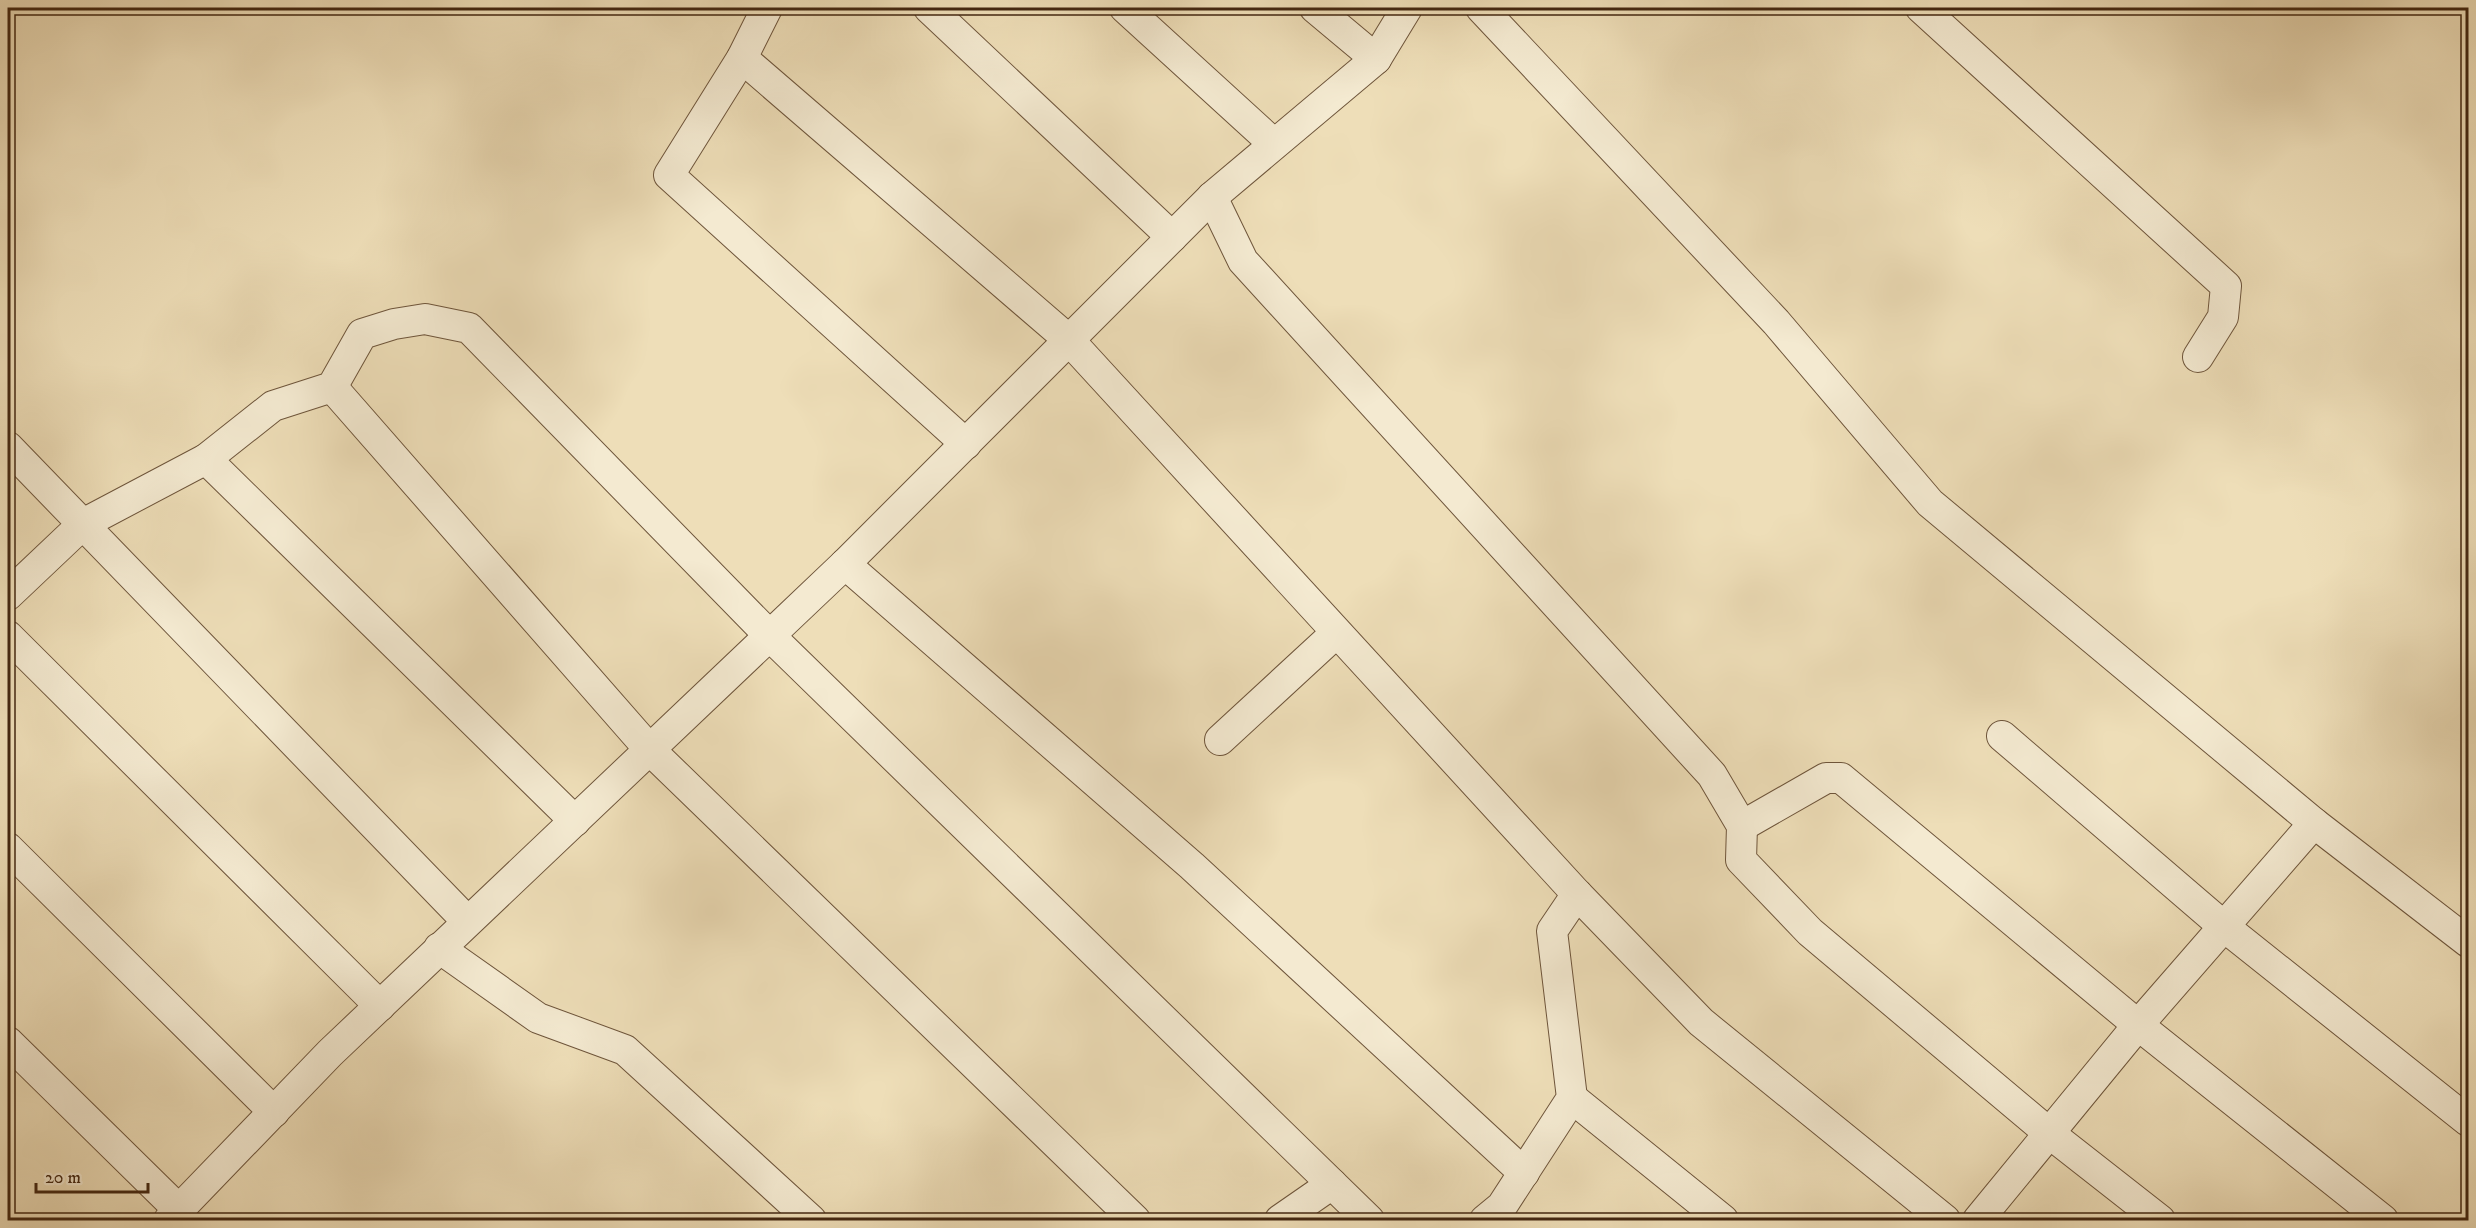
<svg xmlns="http://www.w3.org/2000/svg" width="2476" height="1228" viewBox="0 0 2476 1228" font-family="'IM FELL DW Pica',serif">
  <style>
    .lines { fill: none; stroke-linecap: round; stroke-linejoin: round }
    .minor-casing { stroke: #6e553b; stroke-width: 32 }
    .minor { stroke: #f4ead1; stroke-width: 30 }
  </style>
  <rect width="100%" height="100%" fill="#eedeb8"/>
  <filter id="stains"><feTurbulence type="fractalNoise" baseFrequency=".00333" numOctaves="4"/><feColorMatrix values="0 0 0 0 .2 0 0 0 0 .09 0 0 0 0 .02 0 0 0 .5 -.17"/></filter>
  <radialGradient id="worn" r=".72"><stop offset=".6" stop-color="#630" stop-opacity="0"/><stop offset="1" stop-color="#630" stop-opacity=".3"/></radialGradient>
  <g class="lines">
    <defs>
      <g id="minor">
        <path d="M767 8 742 58 669 175 966 444"/>
        <path d="M929 8 1172 237"/>
        <path d="M1125 8 1274 144"/>
        <path d="M1315 8 1376 59"/>
        <path d="M1481 8 1776 322 1930 503 2314 823 2468 942"/>
        <path d="M1921 8 2226 286 2223 317 2198 357"/>
        <path d="M742 58 1069 340 1577 894 1701 1022 1945 1220"/>
        <path d="M1212 197 1243 261 1712 775 1742 826 1741 860 1810 932 2049 1133 2160 1220"/>
        <path d="M332 387 650 750 1135 1220"/>
        <path d="M8 447 467 921"/>
        <path d="M206 459 575 821"/>
        <path d="M845 564 1192 866 1524 1173"/>
        <path d="M8 595 83 524 206 459 273 406 332 387 362 334 394 324 425 319 469 328 770 636 1369 1220"/>
        <path d="M8 636 380 1006"/>
        <path d="M2002 736 2222 925 2468 1121"/>
        <path d="M1220 740 1336 633"/>
        <path d="M1742 826 1826 778H1841L2138 1025 2383 1220"/>
        <path d="M8 848 274 1112"/>
        <path d="M439 948 538 1018 625 1050 811 1220"/>
        <path d="M8 1042 179 1210"/>
        <path d="M1572 1098 1723 1220"/>
        <path d="M169 1220 330 1053 845 564 1212 197 1376 59 1407 8"/>
        <path d="M1280 1220 1332 1184"/>
        <path d="M1485 1220 1502 1206 1572 1098 1552 931 1577 894"/>
        <path d="M1978 1220 2138 1025 2314 823"/>
      </g>
    </defs>
    <use href="#minor" class="minor-casing"/>
    <use href="#minor" class="minor"/>
  </g>
  <rect width="2476" height="1228" fill="none" stroke="#eedeb8" stroke-width="30"/>
  <rect x="9" y="9" width="2458" height="1210" fill="none" stroke="#432711" stroke-width="3"/>
  <rect x="15" y="15" width="2446" height="1198" fill="none" stroke="#432711" stroke-width="1.5"/>
  <path d="M36 1183v9h112v-9" fill="none" stroke="#432711" stroke-width="3"/>
  <text x="45" y="1183" font-size="18" fill="#432711" stroke="#f4ead1" stroke-width="4.5" paint-order="stroke">20 m</text>
  <rect width="100%" height="100%" filter="url(#stains)"/>
  <rect width="100%" height="100%" fill="url(#worn)"/>
</svg>
